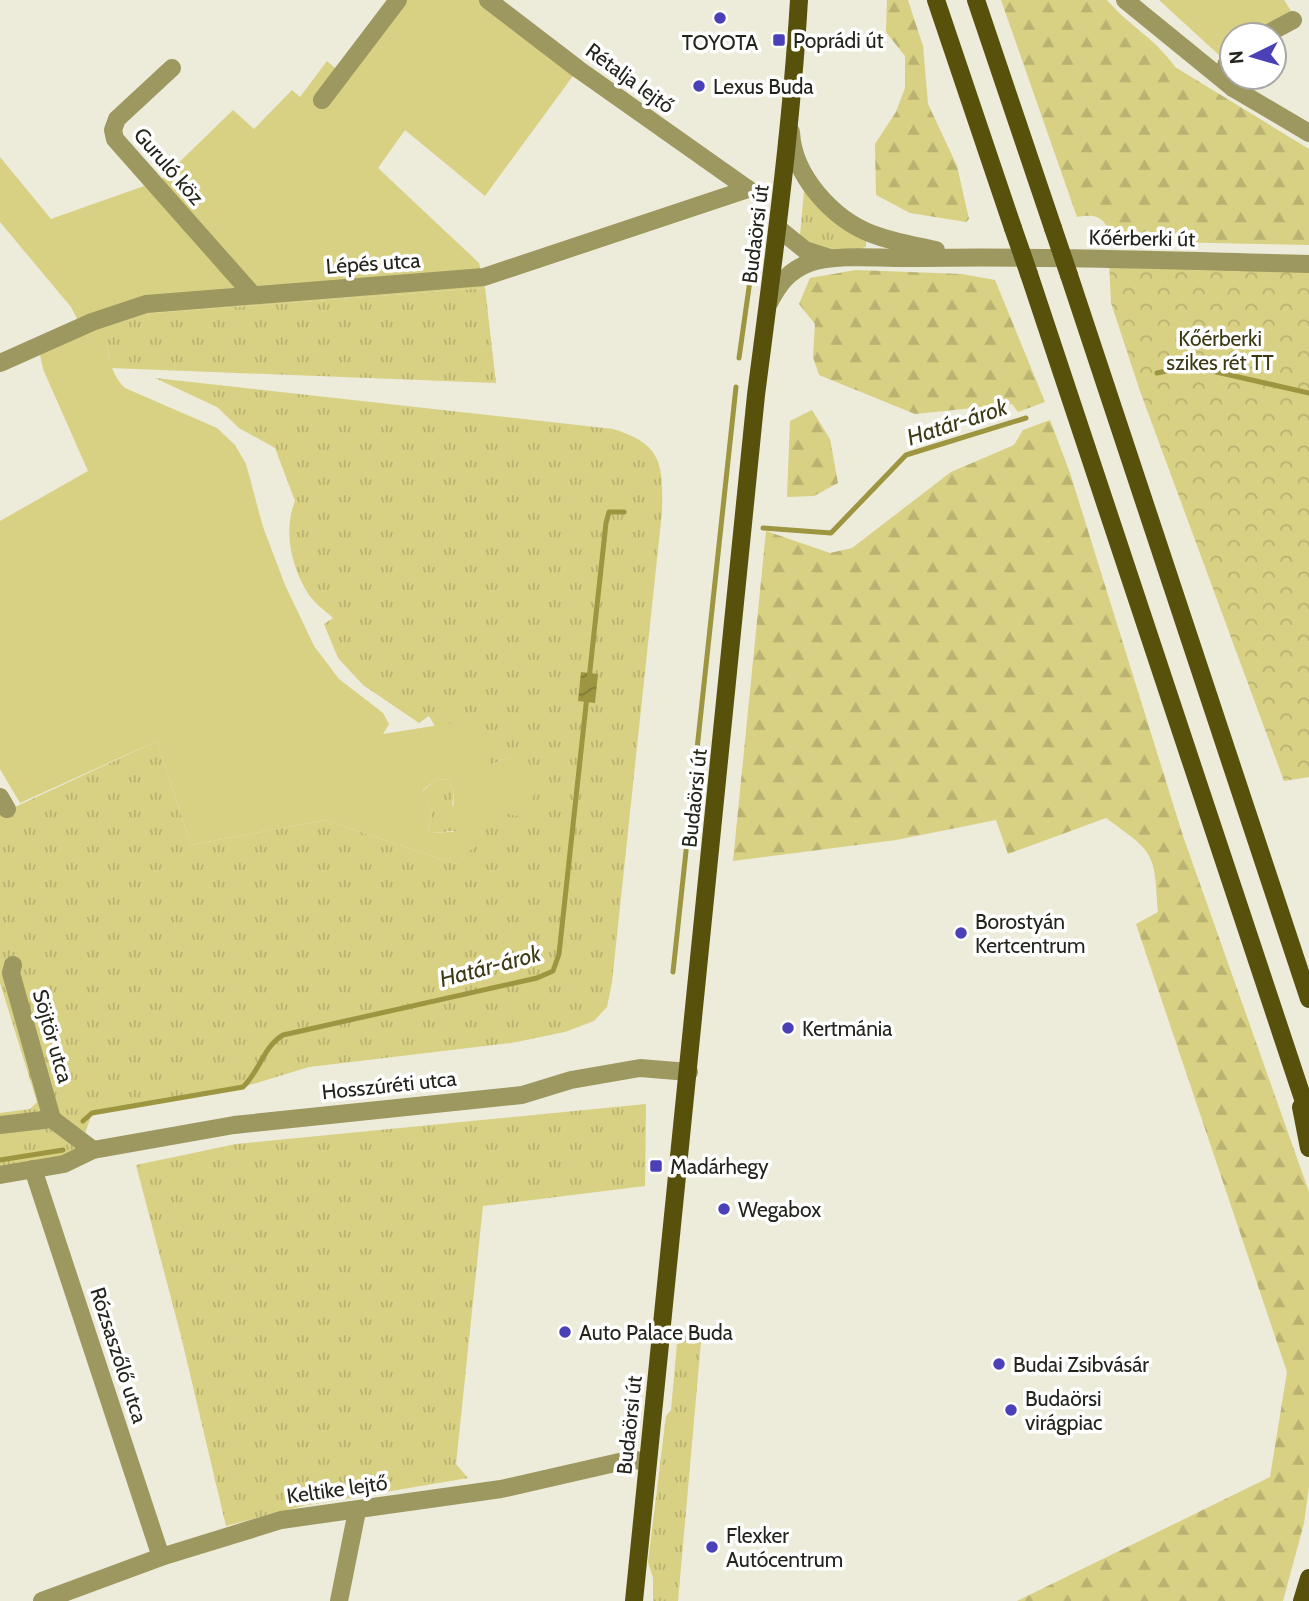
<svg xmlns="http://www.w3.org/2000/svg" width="1309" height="1601" viewBox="0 0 1309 1601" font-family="Cabin,sans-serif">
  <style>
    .grass { fill: url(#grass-tufts) }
    .forest { fill: url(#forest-firs) }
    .park { fill: url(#park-crowns) }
    .garden { fill: #d8d083 }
    .water { fill: url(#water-waves) }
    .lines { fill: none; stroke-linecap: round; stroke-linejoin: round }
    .stream { stroke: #9e9541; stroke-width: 5 }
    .minor { stroke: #9d9760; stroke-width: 18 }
    .major { stroke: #58510b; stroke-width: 18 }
    .major-bridge { stroke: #58510b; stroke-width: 18 }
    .poi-dot { fill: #4a40b7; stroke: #fff; stroke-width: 2.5 }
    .labels { text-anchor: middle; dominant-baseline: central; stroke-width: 7; stroke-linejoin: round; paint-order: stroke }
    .poi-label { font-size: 21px; fill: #24241d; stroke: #fff; text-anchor: start }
    .street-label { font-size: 21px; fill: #24241d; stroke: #fff }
    .park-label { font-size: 21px; fill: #3b3813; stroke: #fff }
    .water-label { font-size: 23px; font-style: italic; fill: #3e3a15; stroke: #fff }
  </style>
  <defs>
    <pattern id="grass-tufts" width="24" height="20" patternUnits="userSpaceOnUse" patternTransform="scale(1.75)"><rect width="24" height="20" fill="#d8d083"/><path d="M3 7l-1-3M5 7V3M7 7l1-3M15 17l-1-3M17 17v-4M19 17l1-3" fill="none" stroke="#b9b271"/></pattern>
    <pattern id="forest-firs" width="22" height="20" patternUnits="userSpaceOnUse" patternTransform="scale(1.75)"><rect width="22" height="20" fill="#d8d083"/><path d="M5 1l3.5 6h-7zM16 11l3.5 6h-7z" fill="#b9b271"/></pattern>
    <pattern id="park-crowns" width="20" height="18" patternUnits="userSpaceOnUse" patternTransform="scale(1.75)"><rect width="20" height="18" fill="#d8d083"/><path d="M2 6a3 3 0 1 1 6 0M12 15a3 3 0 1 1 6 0" fill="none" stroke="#b9b271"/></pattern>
    <pattern id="water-waves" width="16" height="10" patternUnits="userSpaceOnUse" patternTransform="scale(1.75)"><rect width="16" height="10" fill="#9e9541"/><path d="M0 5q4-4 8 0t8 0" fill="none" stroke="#817936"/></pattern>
  </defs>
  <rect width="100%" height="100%" fill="#edebda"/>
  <g class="grass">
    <path d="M804 191 827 216 866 241V247C843 255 818 252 800 235Z"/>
    <path d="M485 288 496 383 111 368 104 328 153 313Z"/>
    <path d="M155 378 613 429C663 444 663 465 662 512L612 982 607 1007 594 1021 565 1032 511 1043 309 1067 243 1087 92 1113 78 1154 0 1170V1113L30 1109 37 1102 0 983V814L157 741 191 845 326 820 455 864 480 841 453 831 431 833 428 825 432 815 423 791 436 780 448 779 454 792 452 805 500 824V816L504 812 510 756 491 765 459 722 436 728 429 716 419 723 363 685 338 658 324 624 333 618C325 611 315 603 309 595 291 567 283 531 295 501L275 448 239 428 217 407Z"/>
    <path d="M646 1104 645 1186 483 1206 456 1464 468 1478 303 1506 226 1526 181 1336 136 1165 236 1144Z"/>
    <path d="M678 1332H687L701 1342 678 1601H653V1578L648 1562 666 1416 671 1410Z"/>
  </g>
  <g class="forest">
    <path d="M887 0H908L923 46 928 104 957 166 969 219 966 222 910 213 876 195 875 144 896 112 905 88V56L886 32Z"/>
    <path d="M1001 0H1107C1128 25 1157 40 1175 67L1309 149V245L1119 241C1102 224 1106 212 1077 217Z"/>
    <path d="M856 270 962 274 995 280 1045 402 1018 412 1012 404 915 414 819 375 813 357 815 324 799 304 810 278Z"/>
    <path d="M812 410 830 439 838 483 814 496 787 497 790 421Z"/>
    <path d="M1050 420 1070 473 1183 836 1309 1192V1487L1304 1523 1283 1601H1017L1270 1477 1287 1372 1136 924 1158 912C1154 852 1156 854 1106 818L1008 854 996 820 896 840 733 861 766 531 830 553 852 548 951 472 1014 445 1023 430Z"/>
  </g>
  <path class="park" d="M1109 260 1309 264V777L1284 781 1140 391 1111 303Z"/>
  <g class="garden">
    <path d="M398 0H488L578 69 485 196 405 130 378 168 479 263 485 288 153 313 105 328C108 349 108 372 125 388L217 428 235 445 246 464 263 527 285 585 314 646 339 679 383 713 389 724 383 734 459 722 489 753 491 765 510 756H522C544 775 539 799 517 816L504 813 500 816V825L495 829 465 820 462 812 453 809 454 792 448 779 436 780 423 790 432 815 428 825 431 833 466 831 479 835 481 841 455 864 326 820 191 845 157 741 20 803 0 769V521L88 471 43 369 38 345 81 326 71 307 0 222V157L51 219 161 180 233 110 254 129 292 90 300 97 327 61 335 68 338 79Z"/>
    <path d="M1159 0H1284L1291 11 1251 35H1232V47L1219 55Z"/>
  </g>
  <path class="water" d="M581 672 598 674 595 703 578 701Z"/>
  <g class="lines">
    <g class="stream">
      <path d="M739 358 757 231"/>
      <path d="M1157 373 1190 366 1309 393"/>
      <path d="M763 528 831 533 906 455 1026 418"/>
      <path d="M589 679 606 523 609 512H624"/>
      <path d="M673 972 736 387"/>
      <path d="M83 1121 92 1113 243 1087C259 1072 264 1046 283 1035L537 978 553 971 559 954 587 696"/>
      <path d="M0 1160 63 1150"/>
    </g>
    <g class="minor">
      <path d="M488 0 578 69 748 189"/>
      <path d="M1125 0 1233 88 1309 133"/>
      <path d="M1265 35 1293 20"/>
      <path d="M1232 53 1226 65 1233 88"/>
      <path d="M172 68 117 119 113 130 115 139 253 295"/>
      <path d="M322 100 398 0"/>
      <path d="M791 132C793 176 833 219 872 234 893 242 915 246 936 250"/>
      <path d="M779 229 805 250 830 258"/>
      <path d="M769 303C779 284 788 271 809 263 837 253 889 259 920 258 1050 256 1180 261 1309 264"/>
      <path d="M0 363 92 322 146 304 484 277 748 189"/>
      <path d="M0 797 7 809"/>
      <path d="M13 965 11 973 52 1119"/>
      <path d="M0 1125 52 1119 93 1150"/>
      <path d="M33 1169 161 1557"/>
      <path d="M0 1175 64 1164 93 1150 234 1125 522 1095 571 1080 640 1068 689 1072"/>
      <path d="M42 1601 161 1557 281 1520 501 1489 628 1460 648 1461"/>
      <path d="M339 1601 357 1511"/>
    </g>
    <g class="major">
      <path d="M936 0 1013 228"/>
      <path d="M976 0 1053 228"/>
      <path d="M1029 274 1309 1117"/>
      <path d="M1069 275 1309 999"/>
      <path d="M1301 1107 1309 1148"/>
      <path d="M634 1601 756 395C773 263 791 133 799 0"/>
      <path d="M1302 1601 1309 1578"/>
    </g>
    <g class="major-bridge">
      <path d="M1013 228 1029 274"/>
      <path d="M1053 228 1069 275"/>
    </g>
  </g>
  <g class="poi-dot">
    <circle cx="720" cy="18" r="7"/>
    <rect x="772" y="33" width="14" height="14" rx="3.5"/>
    <circle cx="699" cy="86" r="7"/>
    <circle cx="961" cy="933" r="7"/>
    <circle cx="788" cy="1028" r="7"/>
    <rect x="649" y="1159" width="14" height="14" rx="3.5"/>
    <circle cx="724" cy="1209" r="7"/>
    <circle cx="565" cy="1332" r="7"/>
    <circle cx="999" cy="1364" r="7"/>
    <circle cx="1011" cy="1410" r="7"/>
    <circle cx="712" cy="1547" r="7"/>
  </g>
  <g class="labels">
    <g class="poi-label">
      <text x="793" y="40">Poprádi út</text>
      <text x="720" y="42" text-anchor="middle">TOYOTA</text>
      <text x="713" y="86">Lexus Buda</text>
      <text x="975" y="921">Borostyán<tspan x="975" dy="24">Kertcentrum</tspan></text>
      <text x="802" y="1028">Kertmánia</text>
      <text x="670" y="1166">Madárhegy</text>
      <text x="738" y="1209">Wegabox</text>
      <text x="579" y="1332">Auto Palace Buda</text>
      <text x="1013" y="1364">Budai Zsibvásár</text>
      <text x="1025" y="1398">Budaörsi<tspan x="1025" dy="24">virágpiac</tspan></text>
      <text x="726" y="1535">Flexker<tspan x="726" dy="24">Autócentrum</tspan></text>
    </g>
    <g class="street-label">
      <text transform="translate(630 78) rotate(36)">Rétalja lejtő</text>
      <text transform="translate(169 166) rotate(49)">Guruló köz</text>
      <text transform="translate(755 234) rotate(-83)">Budaörsi út</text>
      <text transform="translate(1142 238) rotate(1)">Kőérberki út</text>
      <text transform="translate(373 263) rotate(-4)">Lépés utca</text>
      <text transform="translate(694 798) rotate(-84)">Budaörsi út</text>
      <text transform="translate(53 1036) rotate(74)">Söjtör utca</text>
      <text transform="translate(389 1085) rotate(-6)">Hosszúréti utca</text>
      <text transform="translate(119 1355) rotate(72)">Rózsaszőlő utca</text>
      <text transform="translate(629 1425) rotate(-84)">Budaörsi út</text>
      <text transform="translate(337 1489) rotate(-8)">Keltike lejtő</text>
    </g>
    <g class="park-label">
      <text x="1220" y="338">Kőérberki<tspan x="1220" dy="24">szikes rét TT</tspan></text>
    </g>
    <g class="water-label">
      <text transform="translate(957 422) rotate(-18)">Határ-árok</text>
      <text transform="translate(490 966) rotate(-15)">Határ-árok</text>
    </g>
  </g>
  <g transform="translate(1253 56) rotate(265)"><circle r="33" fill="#ffffff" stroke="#a7a7a5" stroke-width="2"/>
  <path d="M0-5L12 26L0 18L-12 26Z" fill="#4a40b7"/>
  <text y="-10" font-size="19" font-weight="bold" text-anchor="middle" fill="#24241d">N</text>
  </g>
</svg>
